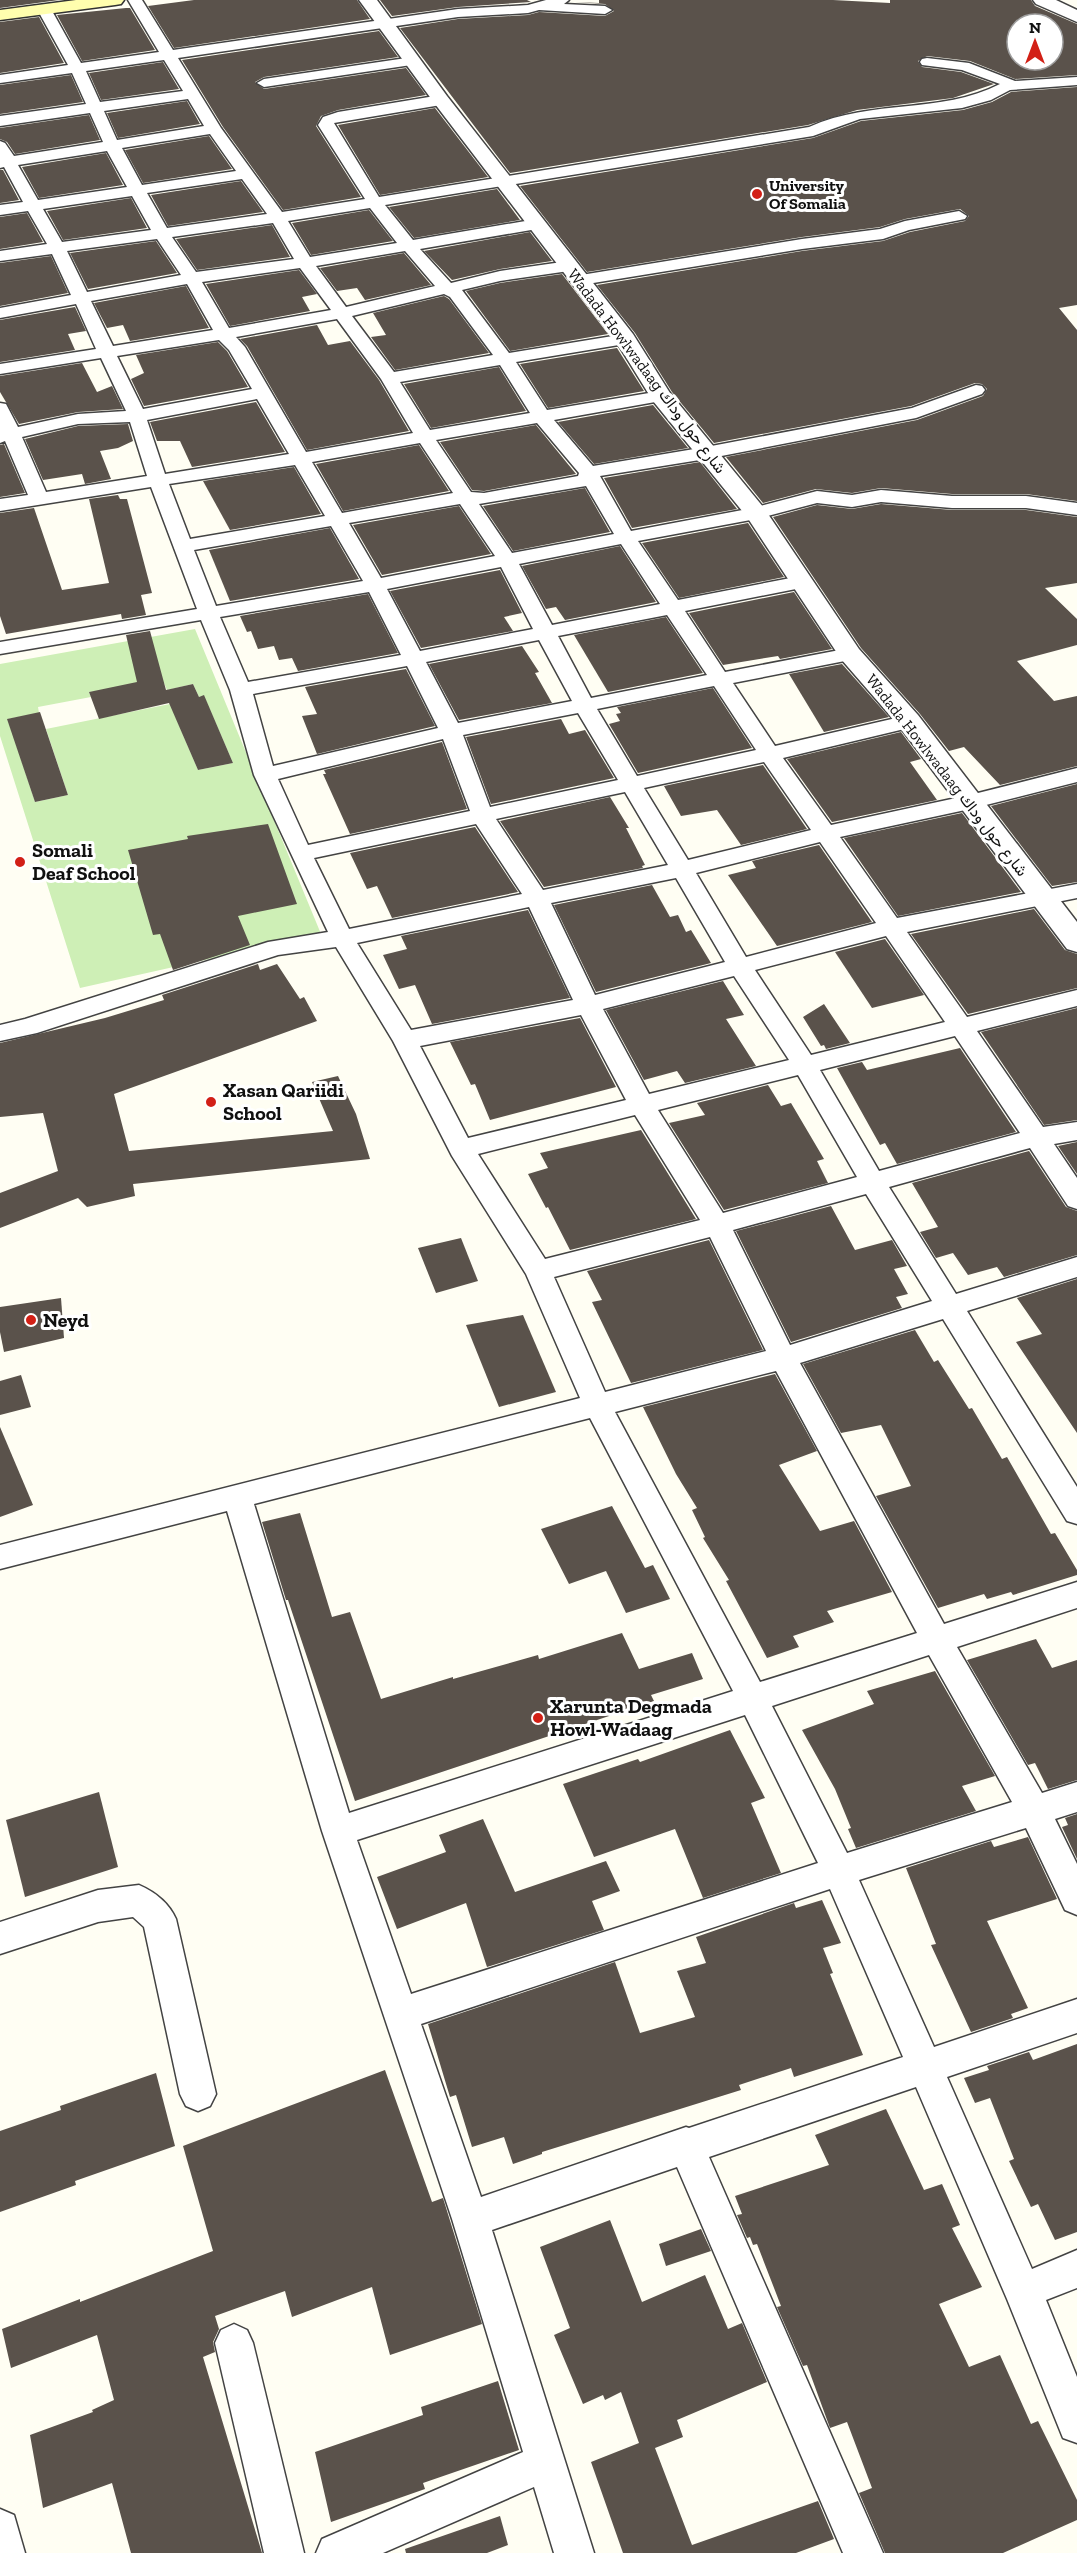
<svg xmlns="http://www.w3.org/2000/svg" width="1077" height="2553" viewBox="0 0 1077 2553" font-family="'Zilla Slab',Vazirmatn,serif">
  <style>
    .green { fill: #ceefb6; fill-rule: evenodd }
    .building { fill: #5a524b; fill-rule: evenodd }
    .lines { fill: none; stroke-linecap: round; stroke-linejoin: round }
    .minor-casing { stroke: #434343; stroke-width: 3 }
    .tertiary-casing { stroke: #434343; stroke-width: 3 }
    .secondary-casing { stroke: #323232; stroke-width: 3 }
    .minor { fill: #fff; fill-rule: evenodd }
    .tertiary { fill: #fff; fill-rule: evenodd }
    .secondary { fill: #fffeae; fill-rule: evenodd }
    .poi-dot { fill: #d22016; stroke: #fff; stroke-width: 2 }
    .labels { text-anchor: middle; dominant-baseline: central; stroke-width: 6; stroke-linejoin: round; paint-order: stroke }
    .far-poi-label { font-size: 16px; font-weight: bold; fill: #101010; stroke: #fff; text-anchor: start }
    .far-street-label { font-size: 16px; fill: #101010; stroke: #fff }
    .poi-label { font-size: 20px; font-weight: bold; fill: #101010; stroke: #fff; text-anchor: start }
  </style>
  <rect width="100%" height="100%" fill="#fffef3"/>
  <path class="green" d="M195 629 321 934 80 988 0 736V664ZM164 683 167 690 193 684 199 697 204 696 233 763 198 770 170 704 46 729 68 795 35 802 8 719 39 713 38 707 91 697 89 692Z"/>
  <g class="building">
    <path d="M0 0H59L0 8Z"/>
    <path d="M194 0H357L370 19 174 48 148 6Z"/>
    <path d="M380 0H527L531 2 458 7 392 16Z"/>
    <path d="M599 0H833L890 3V0H1031L1035 6 1077 24V75L1015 79 970 61 927 56 918 61 922 67 961 72 994 84 953 98 857 110 808 125 510 173 400 28 458 19 528 15 539 12 605 16 614 11 605 4 575 2 599 3ZM1017 24H1053V60H1017Z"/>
    <path d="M126 8H130L155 50 82 61 57 15Z"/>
    <path d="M39 17 64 63 0 73V22Z"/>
    <path d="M379 31 398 57 264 77 255 82 264 89 406 68 426 95 338 110 321 116 316 126 361 197 283 210 223 127 182 60Z"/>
    <path d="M163 62 179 89 101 100 89 73Z"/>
    <path d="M71 75 83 102 0 114V85Z"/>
    <path d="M1077 87V305L1059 308 1077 330V501L1026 494H952L881 488 852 493 816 489 763 503 726 457 917 420 983 396 987 389 982 384 975 383 911 406 714 443 672 392 635 333 597 285 802 251 883 241 910 232 965 221 969 216 960 209 905 219 880 227 802 237 587 272 520 186 813 138 861 121 963 110 992 102 1011 92Z"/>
    <path d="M187 101 200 124 118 138 107 113Z"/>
    <path d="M435 108 488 177 380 195 338 125Z"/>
    <path d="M89 115 100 140 15 154 7 142 0 139V128Z"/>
    <path d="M209 136 232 169 143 183 125 150Z"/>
    <path d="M106 153 123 185 39 198 22 167Z"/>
    <path d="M0 170H3L19 200 0 203Z"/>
    <path d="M241 181 263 212 168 226 151 195Z"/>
    <path d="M497 189 520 220 414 238 389 207Z"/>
    <path d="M131 198 147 228 63 240 47 211Z"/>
    <path d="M369 210 393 241 311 255 292 223Z"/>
    <path d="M27 213 43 242 0 249V217Z"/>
    <path d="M272 225 290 257 197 270 176 239Z"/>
    <path d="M530 232 552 261 500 269 452 280 424 251Z"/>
    <path d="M156 241 177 273 88 289 70 253Z"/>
    <path d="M404 253 431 285 365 300 357 288 337 291 320 268Z"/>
    <path d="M51 256 68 293 0 306V263Z"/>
    <path d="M299 270 317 294 302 297 310 311 230 326 206 284Z"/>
    <path d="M562 274 608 334 510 351 466 291 500 283Z"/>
    <path d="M186 286 209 328 130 341 123 325 107 328 94 303Z"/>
    <path d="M444 296 449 299 489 353 395 370 371 337 386 335 373 313Z"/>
    <path d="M75 307 86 331 68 334 75 350 0 362V320Z"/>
    <path d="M317 325 328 345 350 341 379 380 409 431 307 450 247 346 240 339Z"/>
    <path d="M218 342 227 351 248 387 144 406 131 379 144 373 136 355Z"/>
    <path d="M617 348 644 391 548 408 520 364Z"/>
    <path d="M82 363 97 392 112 386 123 409 78 412 19 424 0 392V376Z"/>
    <path d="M499 367 526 411 431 428 404 384Z"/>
    <path d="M256 402 285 452 192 467 180 441H157L150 422Z"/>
    <path d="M653 405 688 448 594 464 558 422Z"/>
    <path d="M128 424 133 441 118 448 100 451 111 479 85 484 82 474 43 480 25 439 78 426Z"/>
    <path d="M536 425 576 474 484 491 472 490 440 442Z"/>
    <path d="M4 444 25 493 0 497V445Z"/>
    <path d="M419 445 449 491 343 511 316 464Z"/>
    <path d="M700 462 737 509 632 528 604 478Z"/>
    <path d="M294 467 321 514 230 530 203 481Z"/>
    <path d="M585 488 610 532 513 551 483 506Z"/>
    <path d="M118 495 120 499H127L152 593 141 595 146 615 122 619 121 614 6 634 0 616V513L34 508 62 590 109 583 89 499Z"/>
    <path d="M881 504 952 510H1026L1077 517V583L1045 588 1077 619V645L1017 661 1054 701 1077 696V766L1000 785 964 747 949 751 920 714 861 648 773 517 817 505 852 509Z"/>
    <path d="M459 506 491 554 382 575 353 525Z"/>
    <path d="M748 523 784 577 679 598 642 543Z"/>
    <path d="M330 528 359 579 230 601 209 550Z"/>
    <path d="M620 546 656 602 565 620 556 607 546 609 522 566Z"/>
    <path d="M500 570 522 613 504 617 513 631 421 648 390 591Z"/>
    <path d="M794 592 832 649 780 659 778 656 723 665 689 613Z"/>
    <path d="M368 594 398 653 298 671 292 658 279 660 274 646 258 649 251 631 247 632 240 616Z"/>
    <path d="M666 617 703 673 608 692 574 635Z"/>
    <path d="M150 631 166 690 193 684 199 697 204 695 233 763 198 770 169 703 99 719 89 692 137 682 126 635Z"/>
    <path d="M522 646 539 672 535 673 552 703 459 720 429 664Z"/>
    <path d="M842 664 889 717 824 732 789 674Z"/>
    <path d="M406 669 435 726 317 754 302 716 317 714 305 687Z"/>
    <path d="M713 688 752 748 638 773 609 724 620 721 616 714 621 713 617 707Z"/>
    <path d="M40 712 68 795 35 802 7 719Z"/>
    <path d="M561 719 569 734 585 730 614 778 491 804 466 737Z"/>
    <path d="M901 732 921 759 910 762 937 800 832 822 787 759Z"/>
    <path d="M442 742 467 809 350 834 323 774H326L324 770Z"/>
    <path d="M763 765 807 829 741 845 717 810 681 816 664 786Z"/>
    <path d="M1077 784V882L1052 886 991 806Z"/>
    <path d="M610 797 629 828H626L645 865 642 866 643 868 544 887 500 821Z"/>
    <path d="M962 813 1021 892 898 916 844 838Z"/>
    <path d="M268 824 297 904 238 916 250 945 173 970 160 934 153 935 128 850 188 839 187 836Z"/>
    <path d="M475 827 518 892 392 918 377 886 367 889 350 853Z"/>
    <path d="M819 845 872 922 777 946 728 875 756 868 752 861Z"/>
    <path d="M652 885 670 917 678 915 686 932 691 930 711 963 596 992 554 905Z"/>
    <path d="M1034 909 1065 950 1077 954V988L968 1014 911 934Z"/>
    <path d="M528 910 570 998 432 1024 415 985 399 989 383 955 407 949 401 936Z"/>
    <path d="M885 939 924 995 872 1008 835 952Z"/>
    <path d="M258 964 260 970 277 964 300 999 304 997 317 1021 114 1094 129 1151 333 1131 312 1082 338 1076 356 1114 370 1159 133 1184 135 1196 87 1207 78 1198 0 1228V1193L58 1171 43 1113 0 1117V1043L105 1018 164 1000 162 995Z"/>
    <path d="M723 981 744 1015 726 1019 756 1066 685 1083 677 1071 644 1080 606 1010Z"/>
    <path d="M824 1004 850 1043 826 1049 824 1045 821 1046 803 1017Z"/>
    <path d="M1077 1008V1120L1044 1125 981 1032Z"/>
    <path d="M580 1018 616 1087 490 1120 475 1084 471 1085 450 1042Z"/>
    <path d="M960 1048 1016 1132 897 1164 885 1143 880 1145 837 1068 862 1062 867 1070Z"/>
    <path d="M768 1085 781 1106 791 1103 824 1159 817 1161 828 1183 724 1210 669 1123 705 1115 697 1103Z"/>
    <path d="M641 1130 696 1219 570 1250 548 1207 546 1208 528 1174 548 1168 540 1153Z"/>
    <path d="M1077 1142V1174L1058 1146Z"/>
    <path d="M1029 1151 1066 1207 1077 1211V1255L1004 1277 997 1267 968 1275 953 1253 936 1258 920 1232 938 1227 912 1183Z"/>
    <path d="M831 1206 855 1250 892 1240 907 1266 894 1269 908 1294 896 1297 902 1308 791 1342 736 1231Z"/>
    <path d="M461 1238 478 1281 436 1293 418 1248Z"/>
    <path d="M709 1240 763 1350 631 1383 592 1302 602 1300 587 1271Z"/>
    <path d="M1077 1279V1433L1016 1342 1042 1334 1017 1298Z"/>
    <path d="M61 1298 64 1338 4 1352 0 1332V1307Z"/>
    <path d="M523 1315 556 1392 499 1407 466 1325Z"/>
    <path d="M915 1330 934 1362 938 1360 969 1409 972 1408 1002 1459 1007 1457 1051 1534 1055 1533 1077 1570V1575L1013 1595 1011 1592 987 1599 984 1594 938 1608 876 1496 911 1486 881 1425 841 1433 803 1364Z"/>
    <path d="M775 1374 817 1451 779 1465 820 1531 854 1521 892 1592 827 1611 834 1622 793 1636 799 1647 767 1658 726 1581 729 1580 703 1538 705 1537 692 1510 697 1508 676 1474 643 1407Z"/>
    <path d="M21 1375 31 1407 0 1415V1381Z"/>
    <path d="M0 1427 33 1505 0 1517Z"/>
    <path d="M612 1506 645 1568 653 1565 670 1599 626 1613 606 1571 569 1584 541 1529Z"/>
    <path d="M300 1513 332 1617 350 1612 381 1699 453 1677V1679L538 1655 539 1659 622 1633 639 1669 692 1653 703 1679 651 1695 654 1701 355 1801 288 1600H286L262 1522Z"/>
    <path d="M1036 1639 1052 1668 1077 1660V1780L1048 1789 1035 1763 1028 1765 967 1660Z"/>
    <path d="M935 1671 995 1776 962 1786 976 1811 856 1848 848 1829 851 1828 835 1789 802 1730 874 1704 867 1691Z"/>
    <path d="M730 1730 765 1798 751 1803 781 1873 703 1898 675 1829 594 1857 563 1784 638 1759 640 1762Z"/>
    <path d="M99 1792 118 1867 25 1897 6 1820Z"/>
    <path d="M1077 1814V1859L1062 1827 1068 1825 1065 1818Z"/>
    <path d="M483 1819 515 1892 606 1861 620 1891 592 1901 604 1930 487 1967 466 1903 397 1929 377 1877 446 1852 439 1835Z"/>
    <path d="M1028 1837 1057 1899 987 1921 1028 2008 1011 2014 1013 2018 971 2032 931 1945 936 1944 906 1868 991 1841 994 1847Z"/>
    <path d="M822 1900 841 1943 823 1948 833 1973 830 1974 863 2055 794 2077 791 2068 739 2085 741 2090 542 2152V2154L513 2164 504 2137 472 2147 456 2095 450 2097 428 2024 615 1962 640 2033 695 2017 677 1971 706 1963 696 1937 794 1903 796 1908Z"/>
    <path d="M1077 2044V2232L1055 2240 1038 2204 1031 2207 1009 2161 1014 2159 990 2098 975 2103 964 2078 989 2070 987 2066 1029 2052 1033 2060Z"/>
    <path d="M385 2070 432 2202 443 2198 482 2324 390 2355 372 2287 292 2317 285 2291 215 2316 219 2329 213 2342 215 2352 203 2357 262 2553H131L112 2483 43 2508 30 2435 93 2412 92 2410 114 2400 97 2335 11 2368 2 2329 80 2299V2302L213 2251 183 2146Z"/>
    <path d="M156 2073 175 2146 75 2181 76 2185 0 2212V2131L61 2110 60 2106Z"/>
    <path d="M886 2109 924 2190 942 2184 960 2225 952 2228 982 2287 939 2304 969 2367 1000 2355 1031 2424 1038 2421 1077 2500V2520L1003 2553H885L859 2493 872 2488 847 2422 830 2428 807 2365 803 2366 777 2307 781 2306 757 2244 753 2245 750 2237 747 2238 737 2215 742 2214 735 2196 829 2165 815 2135Z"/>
    <path d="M610 2220 642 2302 705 2275 728 2329 742 2323 767 2382 677 2420 683 2437 655 2448 692 2545 818 2501 834 2539 796 2553H623L591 2462 639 2443 621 2392 605 2400 603 2395 583 2404 554 2335 570 2328 540 2247Z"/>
    <path d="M701 2229 711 2251 666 2266 659 2244Z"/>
    <path d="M498 2381 519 2450 423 2483 425 2489 331 2522 315 2452 423 2415 421 2407Z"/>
    <path d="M500 2516 508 2545 487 2553H406L405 2549Z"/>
  </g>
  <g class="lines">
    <defs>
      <g id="minor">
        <path d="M128 0H142L173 50 458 9 528 5 546 0H569L564 4 605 6 612 10 605 14 539 10 528 13 458 17 178 58 221 128 282 212 365 199 318 125 323 117 338 112 441 95 449 100 441 105 334 123 379 197 809 127C874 98 939 115 1000 84L962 70 922 65 920 62 922 59 927 58 969 63 1015 81 1077 77V85L1010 90 991 100 962 108 860 119 813 136 385 205 413 240 537 219 543 221 545 224 543 227 537 229 420 249 451 283 500 271 569 261 575 262 577 266 575 270 569 271 500 281 462 290 509 353 625 334 631 335 634 339 631 343 625 344 516 362 547 410 661 391 667 392 670 396 667 400 661 401 554 420 593 466 706 447 912 408 976 385 982 386 985 390 982 394 916 418 706 459 600 476 631 531 753 508 817 491 852 495 881 490 952 496H1026L1077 503V515L1026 508H952L881 502 852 507 817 503 756 519 638 541 678 600 801 576 808 578 811 582 808 586 801 588 685 611 725 672 850 648 857 650 860 654 857 658 850 660 733 683 775 746 909 715 917 716 920 721 917 726 783 758 831 825 970 795 1077 768V782L970 809 840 837 897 918 1077 884V898L907 932 967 1017 1077 990V1006L977 1031 1043 1127 1077 1122V1140L1054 1144 1077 1178V1209L1068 1206 1030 1148 889 1187 956 1294 1077 1257V1277L967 1311 1077 1487V1524L1067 1521 943 1319 800 1363 944 1624 1077 1582V1608L957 1647 1042 1793 1077 1782V1812L1055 1819 1077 1864V1915L1065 1910 1026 1828 859 1880 934 2047 1077 1999V2033L947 2077 1032 2269 1077 2250V2288L1046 2300 1077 2377V2443L1063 2438 1007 2299 916 2087 709 2157 883 2553H843L677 2167 492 2230 594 2553H554L534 2487 383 2553H316L322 2539 523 2452 452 2219 322 1831 227 1511 0 1569V1545L580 1398 526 1274 452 1156 393 1041 336 947 278 955 37 1033 0 1041V1025L25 1019 268 942 328 932 254 775 230 690 201 620 0 654V642L197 609 151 487 0 511V499L28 495 5 441 0 443V403L6 404 18 427 78 414 126 411 101 358 0 374V364L96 349 76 304 0 318V308L71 295 52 254 0 261V251L47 244 28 211 0 215V205L23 202 4 167 0 168V141L5 143 14 156 103 142 90 113 0 126V116L86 104 72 73 0 83V75L68 65 37 9 44 5 51 9 81 63 159 52ZM164 60 183 91 100 102 86 71ZM188 99 204 126 117 140 104 111ZM210 134 236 171 142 185 122 148ZM107 151 127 187 38 200 18 165ZM242 179 267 214 167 228 147 193ZM132 196 151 230 62 242 43 209ZM370 208 397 243 310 257 288 221ZM273 223 294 259 196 272 172 237ZM157 239 181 275 87 292 67 251ZM405 251 435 286 346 307 316 266ZM300 268 331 310 229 328 202 282ZM187 284 213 330 113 346 91 301ZM444 294 450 297 493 355 394 372 352 316ZM337 319 381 379 413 433 306 452 245 347 236 337ZM219 340 229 350 252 389 143 409 117 356ZM500 365 530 413 430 430 400 382ZM257 399 289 454 165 474 147 420ZM130 422 147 476 46 492 22 437 78 424ZM537 423 579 473 578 476 484 493 471 492 436 440ZM420 443 453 493 342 513 312 462ZM295 465 325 516 190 539 169 484ZM586 486 614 534 512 553 479 504ZM460 504 495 556 381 578 349 523ZM331 526 363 581 216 606 194 550ZM621 544 660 604 552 625 519 564ZM501 567 533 629 420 651 387 589ZM369 592 401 655 248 682 220 617ZM667 615 707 675 591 698 558 636ZM539 640 572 701 458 723 426 662ZM407 666 438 728 273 766 253 694ZM714 686 756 750 637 776 597 709ZM578 713 618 780 490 807 463 735ZM443 739 470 811 308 845 278 779ZM764 762 811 830 688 860 644 788ZM625 792 668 865 543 890 496 819ZM476 824 522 894 349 929 314 858ZM820 842 876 923 746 957 696 873ZM676 878 725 962 595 995 551 903ZM529 907 573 1000 411 1030 357 943ZM886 936 945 1022 811 1055 755 970ZM734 976 789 1060 649 1094 603 1009ZM581 1015 626 1100 468 1138 420 1046ZM955 1036 1020 1133 879 1171 820 1070ZM798 1075 857 1177 723 1213 658 1110ZM635 1115 700 1220 545 1259 478 1154ZM866 1194 932 1301 790 1345 733 1230ZM710 1237 766 1351 605 1392 554 1277ZM776 1371 917 1633 760 1682 615 1412ZM590 1418 733 1691 349 1813 254 1504ZM929 1655 1012 1802 847 1853 772 1706ZM745 1715 818 1863 411 1994 357 1840ZM830 1889 903 2057 689 2128 686 2127 481 2197 421 2024Z"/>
        <path d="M413 57 420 61 418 64 264 87 257 83 264 79Z"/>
        <path d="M959 211 967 216 965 219 909 230 883 239 802 249 581 285 573 280 581 275 802 239 880 229 905 221Z"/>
        <path d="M139 1885C155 1892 169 1903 176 1919L216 2094 210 2106 198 2111 186 2106 180 2094 144 1927 133 1917 98 1922 0 1954V1922L98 1890Z"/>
        <path d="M234 2324 247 2330 253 2343 304 2553H264L215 2343 221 2330Z"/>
        <path d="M0 2509 14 2515 25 2553H0Z"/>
      </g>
      <g id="tertiary">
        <path d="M359 0H377L447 96 633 334 670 393 764 508 859 649 918 715 1077 922V952L1067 949 900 727 841 659 747 517 653 401 616 341 435 104Z"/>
        <path d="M1033 0H1056L1077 10V22L1036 4Z"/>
      </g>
      <path id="secondary" d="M76 0H124L121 4 115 5 0 20V10Z"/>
    </defs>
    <use href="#minor" class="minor-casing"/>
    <use href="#tertiary" class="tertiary-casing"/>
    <use href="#secondary" class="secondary-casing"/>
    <use href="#minor" class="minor"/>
    <use href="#tertiary" class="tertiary"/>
    <use href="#secondary" class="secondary"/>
  </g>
  <g class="poi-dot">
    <circle cx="757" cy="194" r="6"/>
    <circle cx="20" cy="862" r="6"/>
    <circle cx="211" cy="1102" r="6"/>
    <circle cx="31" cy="1320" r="6"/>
    <circle cx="538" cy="1718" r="6"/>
  </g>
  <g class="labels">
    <g class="far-poi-label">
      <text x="769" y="185">University<tspan x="769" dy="18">Of Somalia</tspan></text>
    </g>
    <g class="far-street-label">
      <text transform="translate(647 371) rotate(53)">Wadada Howlwadaag شارع حول وداك</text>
      <text transform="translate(947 775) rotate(52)">Wadada Howlwadaag شارع حول وداك</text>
    </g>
    <g class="poi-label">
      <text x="32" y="850">Somali<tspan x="32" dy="23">Deaf School</tspan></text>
      <text x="223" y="1090">Xasan Qariidi<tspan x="223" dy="23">School</tspan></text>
      <text x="43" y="1320">Neyd</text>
      <text x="550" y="1706">Xarunta Degmada<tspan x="550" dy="23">Howl-Wadaag</tspan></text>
    </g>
  </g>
  <g transform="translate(1035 42)"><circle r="28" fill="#ffffff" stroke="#9f9f9f" stroke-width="1.5"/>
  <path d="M0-4.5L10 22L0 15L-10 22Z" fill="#d22016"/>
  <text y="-9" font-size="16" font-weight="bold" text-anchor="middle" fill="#101010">N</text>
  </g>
</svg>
